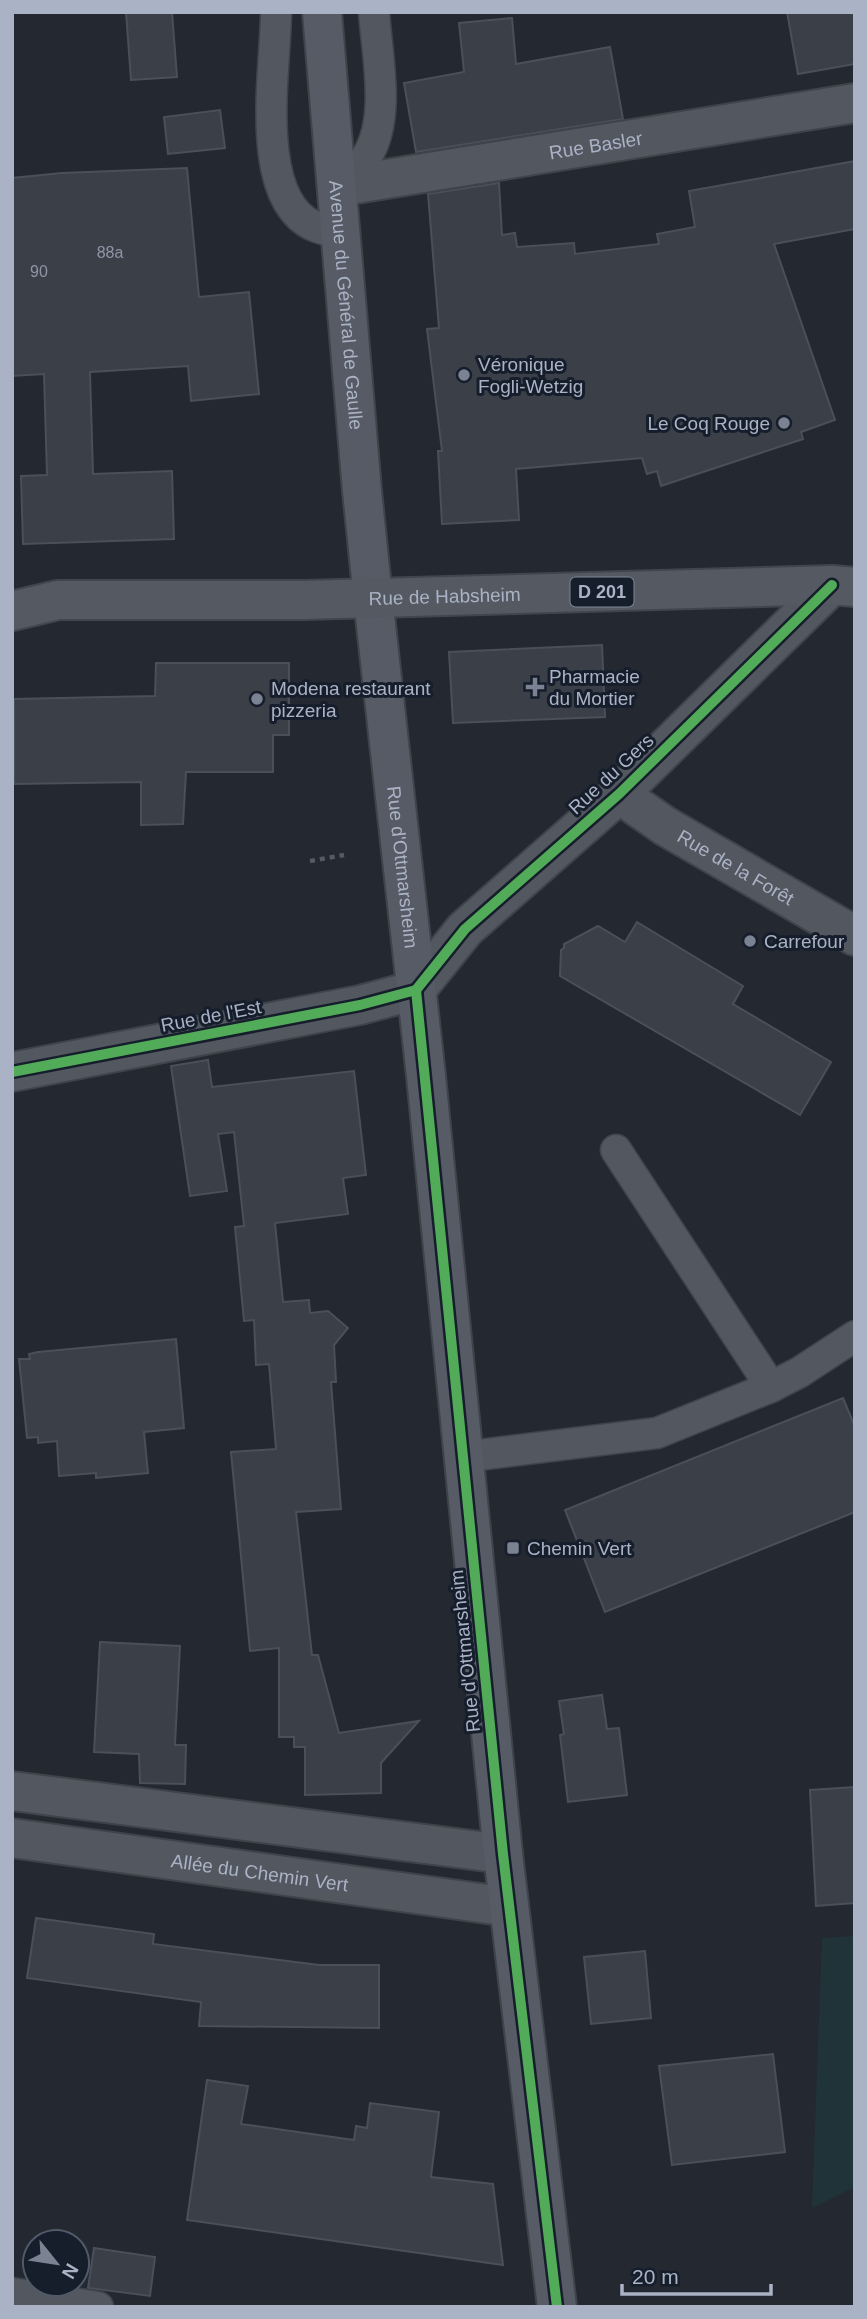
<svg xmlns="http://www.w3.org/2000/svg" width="867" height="2319" viewBox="0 0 867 2319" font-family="Helvetica,sans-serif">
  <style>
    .green { fill: #203338 }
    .building { fill: #3a3f48; stroke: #4a505a; stroke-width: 2 }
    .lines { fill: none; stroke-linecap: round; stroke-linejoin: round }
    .lane-casing { stroke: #3f434a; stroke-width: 33 }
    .street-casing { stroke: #3f434a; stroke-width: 42 }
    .secondary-casing { stroke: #3f434a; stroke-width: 42 }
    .primary-casing { stroke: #40454e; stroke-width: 42 }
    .path { stroke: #555b64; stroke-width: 4.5; stroke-dasharray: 5 5; stroke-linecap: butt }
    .lane { stroke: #525760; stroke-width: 30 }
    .street { stroke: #525760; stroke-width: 38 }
    .secondary { stroke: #565b65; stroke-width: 38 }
    .primary { stroke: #545962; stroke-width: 38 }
    .cycleway-casing { stroke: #161e2c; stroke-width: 15 }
    .cycleway { stroke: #51ab58; stroke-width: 10 }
    .poi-dot { fill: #7b8291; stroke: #161e2c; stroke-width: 2.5 }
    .labels { text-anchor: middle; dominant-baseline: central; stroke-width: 6; stroke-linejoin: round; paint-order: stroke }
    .number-label { font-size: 16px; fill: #8e96a6 }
    .shield { fill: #161e2c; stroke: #7e8697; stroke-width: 2 }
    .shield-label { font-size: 18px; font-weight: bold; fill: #aab3c5 }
    .street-label { font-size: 19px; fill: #aab3c5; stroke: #161e2c }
    .poi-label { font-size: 19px; fill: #aab3c5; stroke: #161e2c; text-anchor: start }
  </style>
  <rect width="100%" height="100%" fill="#232831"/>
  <path class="green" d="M855 1936V2187L812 2208 822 1938Z"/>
  <g class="building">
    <path d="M126 12H172L177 77 131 80Z"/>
    <path d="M787 12H855V64L798 74Z"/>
    <path d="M512 18 516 64 610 47 623 119 416 152 404 83 464 72 459 23Z"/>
    <path d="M220 110 225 148 168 154 164 117Z"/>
    <path d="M855 161V229L774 244 835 420 801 432 803 439 661 486 657 471 647 474 642 458 516 469 519 520 442 524 438 451H442L427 329 439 328 428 194 499 183 502 235 515 233 517 247 574 243 575 254 659 244 657 234 695 227 689 191Z"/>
    <path d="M187 168 199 297 249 292 259 394 191 401 188 366 90 372 93 474 172 471 174 539 23 544 21 476 47 475 44 374 12 376V178L62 173Z"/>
    <path d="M602 645 605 717 453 723 449 652Z"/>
    <path d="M156 663H289V735H273V772H186L183 824 141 825V782L14 784V699L155 696Z"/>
    <path d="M637 922 743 986 733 1004 831 1062 800 1115 560 976 561 950 564 948V944L598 926 625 942Z"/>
    <path d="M208 1060 212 1087 354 1071 366 1175 343 1178 348 1214 275 1223 283 1302 309 1300 310 1313 328 1311 348 1328 334 1345 336 1382H331L341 1509 296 1512 312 1655H318L339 1733 419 1721 381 1763V1793L305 1795V1747H294V1737H279V1648L250 1651 231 1452 276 1449 269 1364 256 1365 254 1320 244 1321 235 1227 244 1226 234 1132 218 1134 227 1191 190 1196 171 1066Z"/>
    <path d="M176 1339 184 1428 144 1432 148 1473 96 1478V1473L59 1476 57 1441 38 1443V1437L27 1438 19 1359H30L29 1354 38 1352Z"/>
    <path d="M843 1398 855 1427V1512L605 1612 565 1510Z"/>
    <path d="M100 1642 180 1646 175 1745H186L185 1784 140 1783 139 1754 94 1752Z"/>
    <path d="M602 1695 607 1729 619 1728 627 1795 568 1802 560 1735 564 1734 559 1701Z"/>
    <path d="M855 1787V1903L816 1906 810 1790Z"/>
    <path d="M36 1918 154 1934 153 1944 319 1965H379V2028L199 2026 201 2002 27 1978Z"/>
    <path d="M645 1951 651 2018 591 2024 584 1957Z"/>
    <path d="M773 2054 785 2152 672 2165 659 2066Z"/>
    <path d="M207 2080 248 2086 241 2124 354 2140 356 2126 367 2128 370 2103 439 2112 431 2177 493 2184 503 2265 187 2220Z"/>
    <path d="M94 2248 155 2257 150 2296 88 2288Z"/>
  </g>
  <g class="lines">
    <defs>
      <g id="lane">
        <path d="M276 12C276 67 252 198 314 226 322 230 332 231 340 233"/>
        <path d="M337 187C347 177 360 167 367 156 391 118 377 56 374 12"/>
        <path d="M616 1150 771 1387"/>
        <path d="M463 1457 657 1433 771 1387 800 1372 855 1336"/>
        <path d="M12 2293 98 2307"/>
      </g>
      <g id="street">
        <path id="s1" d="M337 187 855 103"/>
        <path id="s2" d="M619 794 665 826 855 936"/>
        <path d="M12 1072 360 1005 416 990 465 929 619 794 832 585"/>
        <path d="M12 1791 503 1854"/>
        <path id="s3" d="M12 1838 509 1907"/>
      </g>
      <g id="secondary">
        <path id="s4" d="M322 12 362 491 373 598 426 1076 503 1854 557 2307"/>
      </g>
      <g id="primary">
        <path id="s5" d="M12 611 58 600H304L832 585 855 587"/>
      </g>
    </defs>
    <use href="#lane" class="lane-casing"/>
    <use href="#street" class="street-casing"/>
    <use href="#secondary" class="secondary-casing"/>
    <use href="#primary" class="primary-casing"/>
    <path class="path" d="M310 861 344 855"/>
    <use href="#lane" class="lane"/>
    <use href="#street" class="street"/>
    <use href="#secondary" class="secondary"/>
    <use href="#primary" class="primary"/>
    <defs>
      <g id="cycleway">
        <path d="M416 990 503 1854 557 2307"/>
        <path d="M416 990 465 929 619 794 832 585"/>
        <path d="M12 1072 360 1005 416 990"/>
      </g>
    </defs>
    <use href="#cycleway" class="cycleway-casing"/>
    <use href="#cycleway" class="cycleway"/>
  </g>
  <g class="poi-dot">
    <circle cx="464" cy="375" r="7"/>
    <circle cx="784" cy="423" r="7"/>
    <path d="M531.5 676.5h7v7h7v7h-7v7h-7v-7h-7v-7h7z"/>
    <circle cx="257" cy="699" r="7"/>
    <circle cx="750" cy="941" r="7"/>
    <rect x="506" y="1541" width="14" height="14" rx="3.5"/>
  </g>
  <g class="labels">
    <g class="number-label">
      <text x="110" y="252">88a</text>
      <text x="39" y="271">90</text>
    </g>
    <rect class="shield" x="570.5" y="577.5" width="63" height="29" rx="5"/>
    <g class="shield-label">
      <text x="602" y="592">D 201</text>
    </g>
    <g class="street-label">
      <text stroke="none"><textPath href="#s1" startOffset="262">Rue Basler</textPath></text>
      <text stroke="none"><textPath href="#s4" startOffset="294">Avenue du Général de Gaulle</textPath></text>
      <text stroke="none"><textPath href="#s5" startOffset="434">Rue de Habsheim</textPath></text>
      <text transform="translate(611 774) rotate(-43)">Rue du Gers</text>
      <text stroke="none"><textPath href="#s2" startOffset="138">Rue de la Forêt</textPath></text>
      <text stroke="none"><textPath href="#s4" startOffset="859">Rue d'Ottmarsheim</textPath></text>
      <text transform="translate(211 1016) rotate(-11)">Rue de l'Est</text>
      <text transform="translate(465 1651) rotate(-96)">Rue d'Ottmarsheim</text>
      <text stroke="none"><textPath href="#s3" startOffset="250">Allée du Chemin Vert</textPath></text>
    </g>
    <g class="poi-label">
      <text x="478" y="364">Véronique<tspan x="478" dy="22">Fogli-Wetzig</tspan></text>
      <text x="770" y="423" text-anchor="end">Le Coq Rouge</text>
      <text x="549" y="676">Pharmacie<tspan x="549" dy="22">du Mortier</tspan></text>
      <text x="271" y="688">Modena restaurant<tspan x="271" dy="22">pizzeria</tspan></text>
      <text x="764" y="941">Carrefour</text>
      <text x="527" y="1548">Chemin Vert</text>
    </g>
  </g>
  <rect width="867" height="2319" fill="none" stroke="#aab3c5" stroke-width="28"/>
  <g transform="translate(56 2263) rotate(120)"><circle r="33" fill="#161e2c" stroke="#515a69" stroke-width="2"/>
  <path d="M0-5L12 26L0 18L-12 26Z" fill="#7b8291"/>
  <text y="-10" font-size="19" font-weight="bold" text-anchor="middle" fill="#aab3c5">N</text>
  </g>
  <path d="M622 2284v10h149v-10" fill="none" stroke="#aab3c5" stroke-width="3.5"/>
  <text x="632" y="2284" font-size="21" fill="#aab3c5" stroke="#161e2c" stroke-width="5" paint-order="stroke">20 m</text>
</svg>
